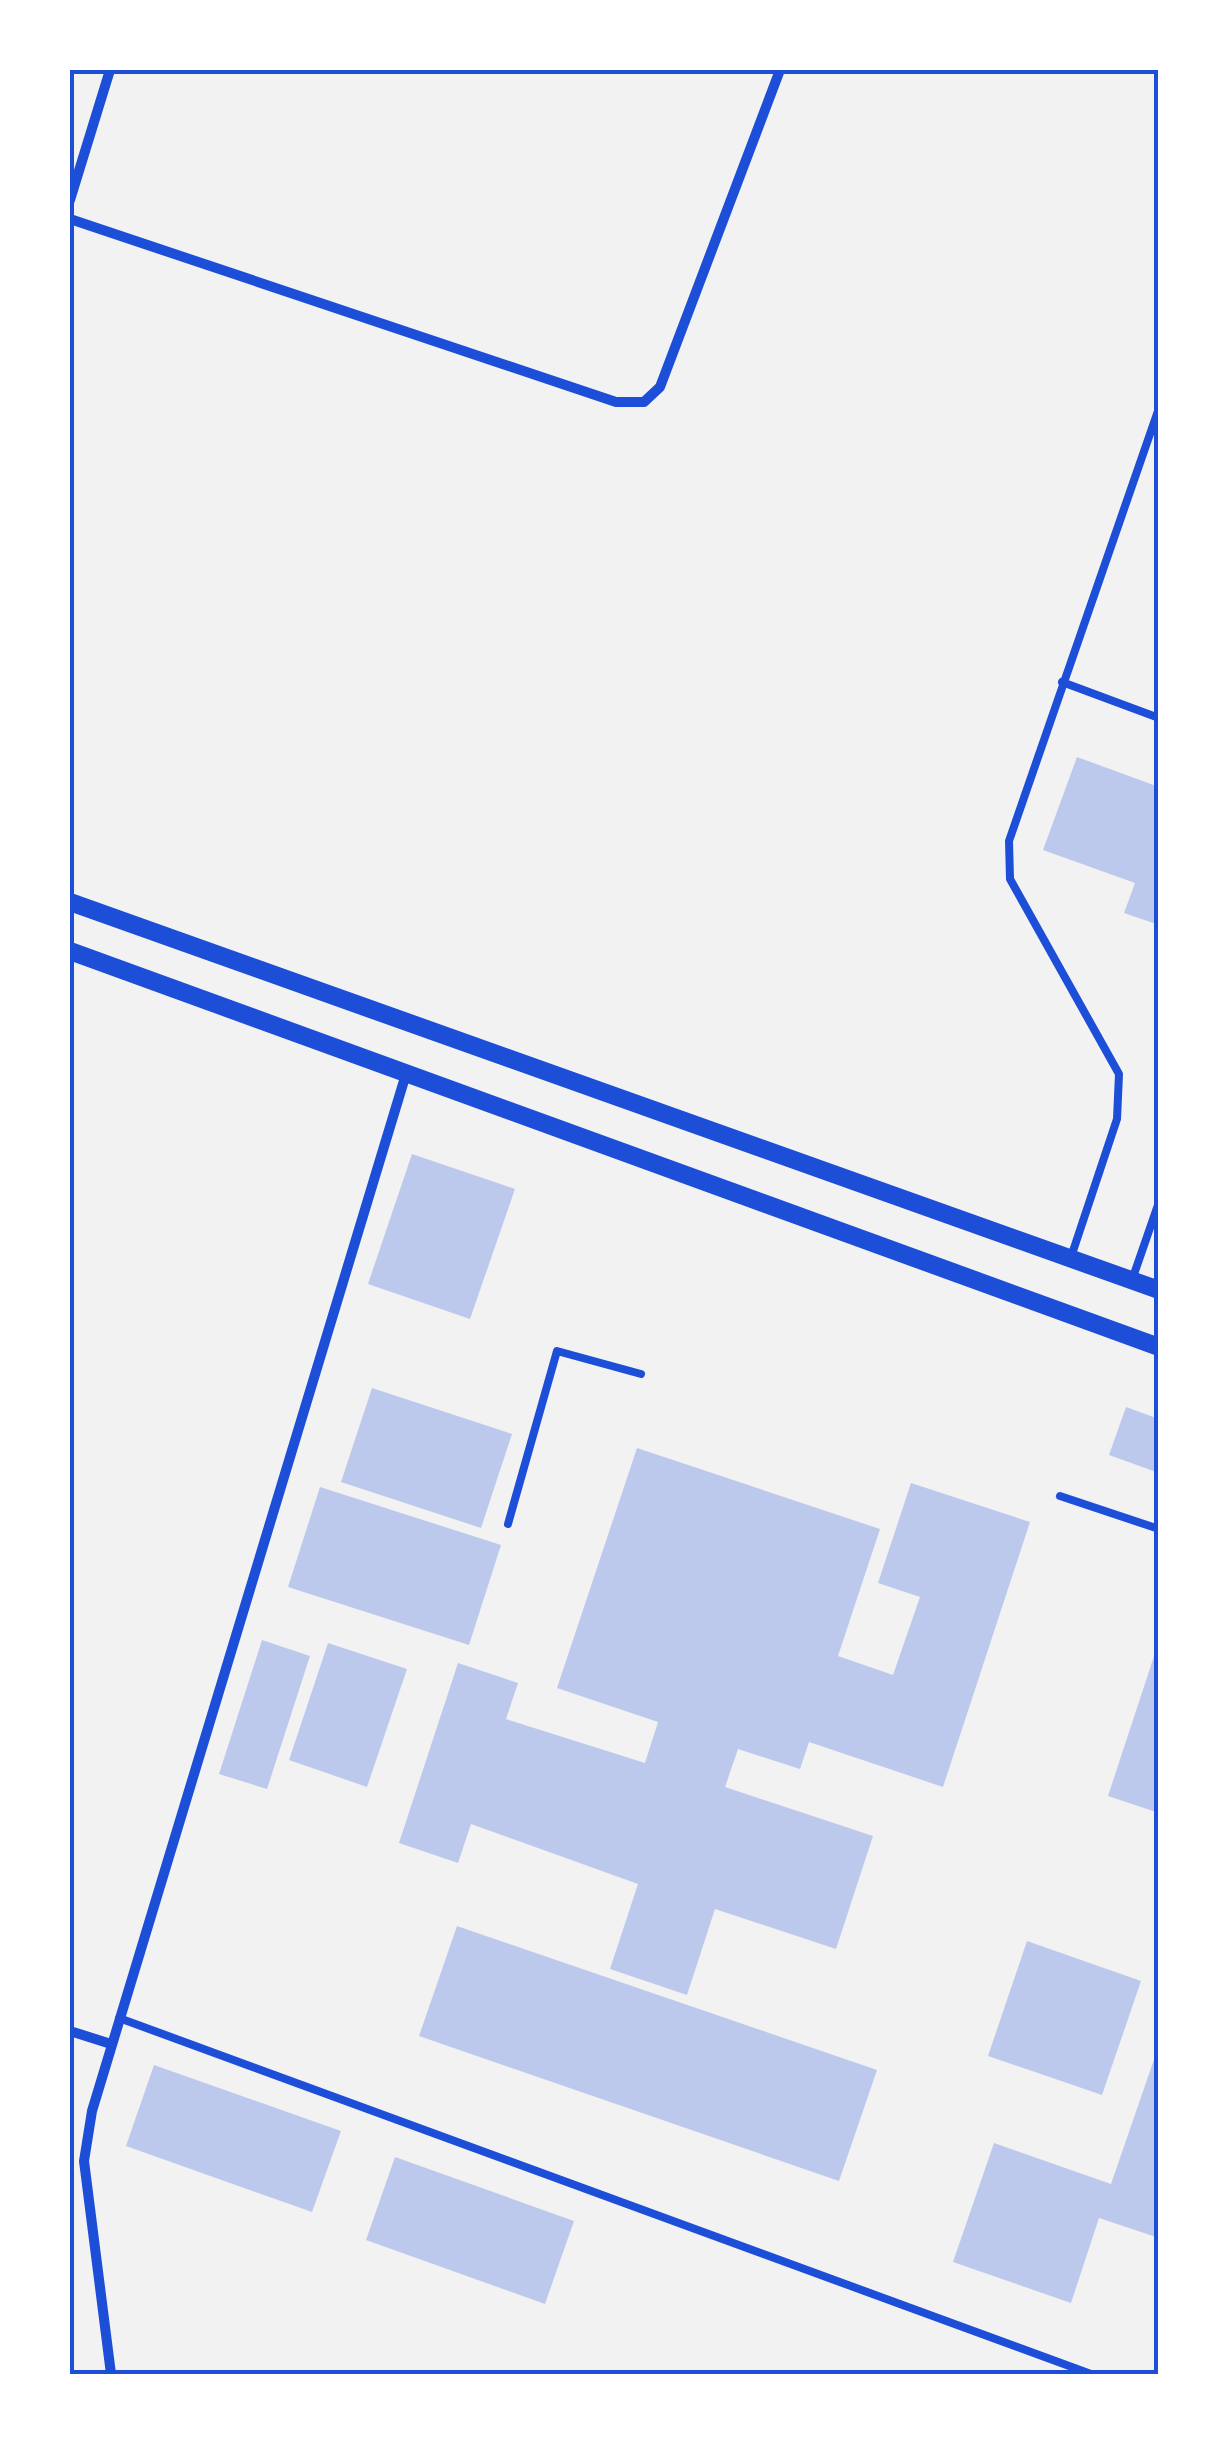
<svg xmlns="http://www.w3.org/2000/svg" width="1229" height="2444" viewBox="0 0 1229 2444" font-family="'Open Sans',sans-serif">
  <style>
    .building { fill: #bdc9ec }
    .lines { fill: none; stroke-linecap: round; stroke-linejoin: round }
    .service { stroke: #1d4ed8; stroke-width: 8 }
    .minor { stroke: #1d4ed8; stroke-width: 10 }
    .tertiary { stroke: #1d4ed8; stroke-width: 18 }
    .neatline { fill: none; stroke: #1d4ed8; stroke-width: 4 }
  </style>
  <rect width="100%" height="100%" fill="#f2f2f2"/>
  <g class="building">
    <path d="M1077 757 1159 787V925L1124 913 1135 883 1043 850Z"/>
    <path d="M412 1154 515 1189 470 1319 368 1284Z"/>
    <path d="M372 1388 512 1434 481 1528 341 1482Z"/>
    <path d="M1126 1407 1159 1419V1473L1109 1455Z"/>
    <path d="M637 1448 880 1529 838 1656 893 1675 920 1597 878 1583 911 1483 1030 1522 943 1787 809 1742 800 1769 738 1749 725 1787 873 1836 836 1949 715 1909 687 1995 610 1969 638 1884 471 1824 458 1863 399 1843 458 1663 518 1683 506 1719 645 1763 658 1722 557 1688Z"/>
    <path d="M320 1487 501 1545 469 1645 288 1587Z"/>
    <path d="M262 1640 310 1656 267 1789 219 1774Z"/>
    <path d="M328 1643 407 1669 367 1787 289 1760Z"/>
    <path d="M1158 1644H1159V1813L1108 1796Z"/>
    <path d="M457 1926 877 2070 839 2181 419 2036Z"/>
    <path d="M1027 1941 1141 1981 1102 2095 988 2056Z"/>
    <path d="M1159 2045V2238L1099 2218 1071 2303 953 2262 994 2143 1111 2184Z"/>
    <path d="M154 2065 341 2131 312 2212 126 2146Z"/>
    <path d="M395 2157 574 2221 545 2304 366 2240Z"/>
  </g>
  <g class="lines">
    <g class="service">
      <path d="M1062 682 1159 718"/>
      <path d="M1071 1257 1117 1119 1119 1074 1010 879 1009 841 1159 408"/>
      <path d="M1132 1280 1159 1202"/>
      <path d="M1060 1496 1159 1529"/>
      <path d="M508 1524 557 1351 641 1374"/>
      <path d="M119 2018 1091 2374"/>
    </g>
    <g class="minor">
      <path d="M70 200 110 70"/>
      <path d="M70 219 616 402H644L660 387 780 70"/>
      <path d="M70 2031 111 2044"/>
      <path d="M111 2374 84 2161 92 2111 406 1074"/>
    </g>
    <g class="tertiary">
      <path d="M70 902 1159 1290"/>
      <path d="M70 951 1159 1347"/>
    </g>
  </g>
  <rect width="1229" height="2444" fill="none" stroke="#ffffff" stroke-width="145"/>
  <rect x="72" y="72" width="1084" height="2300" class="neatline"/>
</svg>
